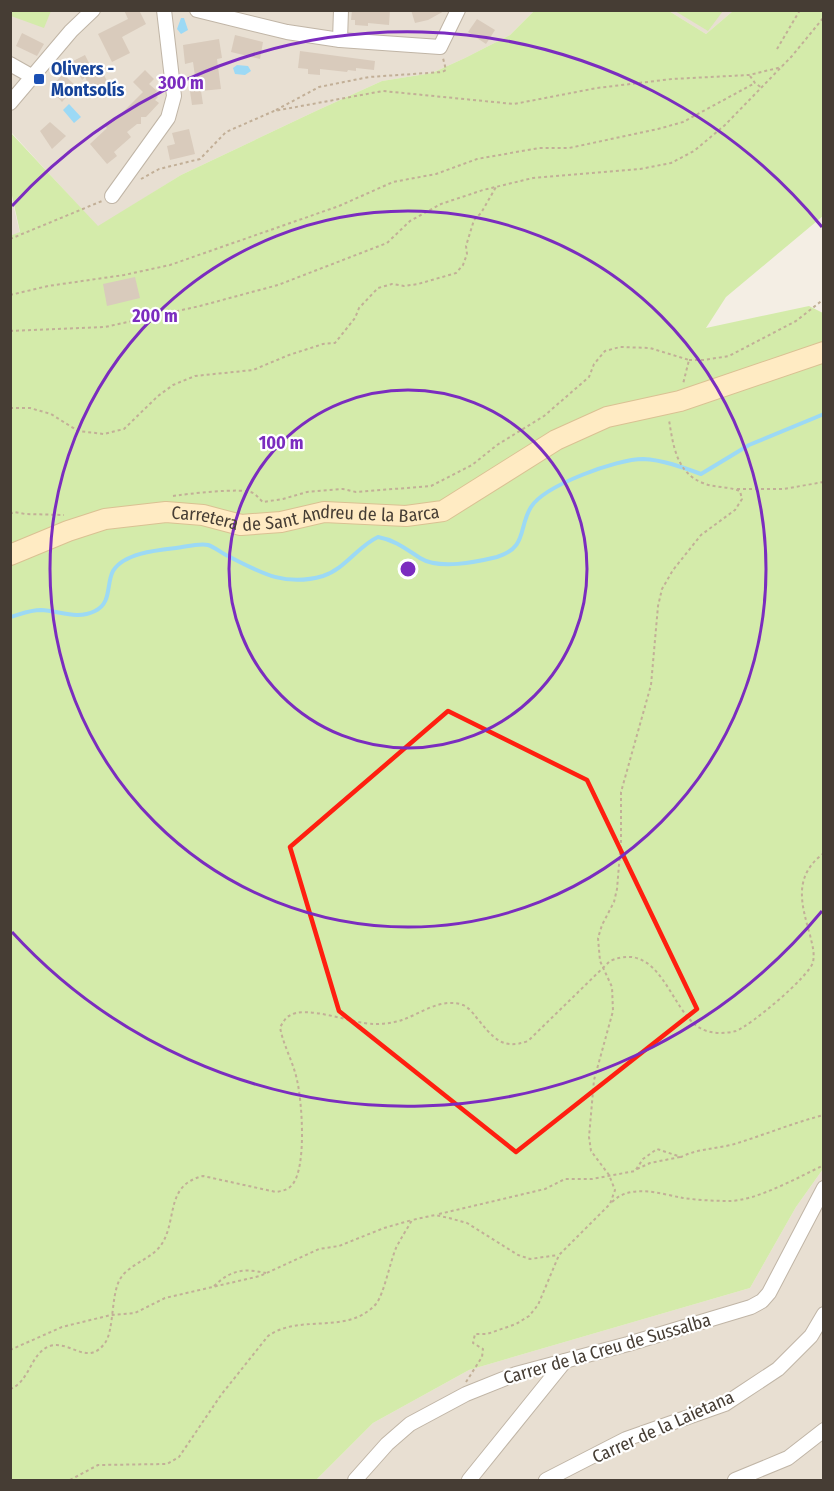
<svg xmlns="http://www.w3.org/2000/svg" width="834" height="1491" viewBox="0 0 834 1491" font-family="'Fira Sans Condensed',sans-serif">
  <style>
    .residential { fill: #e8dfd2 }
    .green { fill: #d4ebaa }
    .water { fill: #9cd9f5 }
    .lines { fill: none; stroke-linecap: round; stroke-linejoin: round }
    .stream { stroke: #9cd9f5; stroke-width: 4 }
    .building { fill: #d9cbbc }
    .street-casing { stroke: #c0b5a6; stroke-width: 16 }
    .secondary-casing { stroke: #dac193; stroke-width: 22 }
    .path { stroke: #c2af97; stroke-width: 2; stroke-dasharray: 3 3; stroke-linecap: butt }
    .street { stroke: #fff; stroke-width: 14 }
    .secondary { stroke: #ffebc3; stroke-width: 20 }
    .marked { fill: none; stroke: #ff1f10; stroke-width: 4.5; stroke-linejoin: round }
    .ring { fill: none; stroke: #7b2cbf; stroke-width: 3 }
    .transit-dot { fill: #1a4fb4; stroke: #fff; stroke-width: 2 }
    .labels { text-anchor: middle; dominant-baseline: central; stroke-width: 4.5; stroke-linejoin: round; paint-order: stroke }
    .transit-label { font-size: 18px; font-weight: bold; fill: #164399; stroke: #fff; text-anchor: start }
    .street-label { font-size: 18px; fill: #463d34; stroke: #fff }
    .centre { fill: #7b2cbf; stroke: #fff; stroke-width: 3 }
    .ring-label { font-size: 18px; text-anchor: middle; font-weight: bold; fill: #7b2cbf; stroke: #fff; stroke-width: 4.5; stroke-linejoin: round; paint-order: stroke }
  </style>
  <rect width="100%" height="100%" fill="#f4eee4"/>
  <g class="residential">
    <path d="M11 11H534L510 35 465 58 432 73 382 81 318 110 181 175 98 227 11 132Z"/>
    <path d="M669 11H733L706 34Z"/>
    <path d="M10 191 20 233 11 236H10Z"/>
    <path d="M823 1169V1480H316L373 1423 469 1370 750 1288 796 1207Z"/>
  </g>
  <g class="green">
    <path d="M10 11 11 10 51 11 44 28 11 16Z"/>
    <path d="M534 11H669L706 34 733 11H823V216L726 297 706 328 809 306 823 313V1169L796 1207 750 1288 469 1370 373 1423 316 1480H11L10 236 20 232 11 191 10 132 98 226 181 175 318 110 382 81 432 73 465 58 510 35Z"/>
    <path d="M675 11H723L708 31Z"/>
  </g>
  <g class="water">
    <path d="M181 18H184L188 30 181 34 177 29Z"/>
    <path d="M237 65 248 66 251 71 245 75 235 74 233 68Z"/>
    <path d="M69 104 81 117 74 123 63 110Z"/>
  </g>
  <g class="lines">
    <path class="stream" d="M10 617C21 614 30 610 41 610 60 611 77 620 95 611 112 603 106 584 113 571 124 553 158 550 176 548 185 547 199 543 208 545 215 547 221 553 228 556 261 573 285 587 323 576 345 569 358 546 378 537 395 540 406 549 420 558 439 570 476 562 497 557 528 547 518 528 531 507 545 485 617 459 643 459 663 460 682 467 701 474L749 445 824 414"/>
  </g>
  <g class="building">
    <path d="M124 10H139L146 24 122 37 130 53 112 62 98 34 128 19Z"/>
    <path d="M352 10H390L389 25 368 23V26L355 25V20H351Z"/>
    <path d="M411 10H446L428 20 415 23Z"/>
    <path d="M477 19 495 30 486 44 468 32Z"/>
    <path d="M22 33 44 44 37 56 16 46Z"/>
    <path d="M235 35 263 42 260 59 231 52Z"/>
    <path d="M219 39 222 58 217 59 221 89 201 91 203 104 192 105 189 84 196 83 193 62 185 64 183 45Z"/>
    <path d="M300 51 375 61 374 70 356 68V71L348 70 347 72 320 69V75L308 74V69L298 68Z"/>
    <path d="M85 55 95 75 102 71 108 83 92 92 85 77 82 80 73 61Z"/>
    <path d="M145 70 154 79 149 84 157 91 154 94 158 97 155 100 159 103 146 117H141V124H137L127 132 131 137 114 152 117 156 107 164 90 144 107 128 104 125 114 117 116 119 143 92 133 82Z"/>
    <path d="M63 74 76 86 62 102 50 88Z"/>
    <path d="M50 122 66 136 52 149 40 131Z"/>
    <path d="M189 129 195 154 170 160 167 146 175 144 172 133Z"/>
    <path d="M135 277 140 298 107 306 103 284Z"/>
  </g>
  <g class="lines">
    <defs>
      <g id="street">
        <path d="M197 10 287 32 340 40 440 47 458 10"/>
        <path d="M340 40 341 10"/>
        <path d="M10 64 33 77"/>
        <path d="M10 103 71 31 93 10"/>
        <path d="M112 196 168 118 174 96 164 10"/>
        <path d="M355 1480 387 1444 410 1424 466 1394 516 1374 628 1344 751 1307 762 1301 769 1293 824 1188"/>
        <path d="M469 1480 565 1361"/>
        <path d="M546 1480 626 1439 725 1404 778 1369 811 1336 824 1314"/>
        <path d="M735 1480 788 1458 824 1430"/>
      </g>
      <g id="secondary">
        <path id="s1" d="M10 555 68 531 105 519 166 512 203 515 241 525 281 522 324 512 406 516 443 511 556 440 607 417 680 401 824 352"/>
      </g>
    </defs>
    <use href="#street" class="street-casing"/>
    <use href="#secondary" class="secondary-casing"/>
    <g class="path">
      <path d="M777 49 800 10"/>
      <path d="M750 76 755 83 762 88"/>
      <path d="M276 110 319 87 369 77 442 72 446 70 443 58"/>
      <path d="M141 179 159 169 200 159 226 132 274 111 383 91 514 104 597 88 672 79 749 75 782 67"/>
      <path d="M10 239 102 201"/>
      <path d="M10 295 48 286 124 275 170 265 339 206 393 182 436 174 477 159 539 148H569L658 129 683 122 755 83"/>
      <path d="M10 331 105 327 200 306 278 285 387 243 410 221 441 204 483 190 533 178 640 169 671 163 694 151 725 125 792 56 824 17"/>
      <path d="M689 360H704L729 356 796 321 824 299"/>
      <path d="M10 408H30L51 414 78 431 104 434 124 429 158 396 173 385 195 376 253 370 289 355 323 344 335 343 355 318 359 308 378 288 392 284 404 286 418 284 456 273 463 265 467 254 466 246 474 220 481 213 496 187"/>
      <path d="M737 489H783L824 482"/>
      <path d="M173 496C186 494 243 487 253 493 256 494 260 500 263 502L283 499 307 492 343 489 356 492 431 486 472 465 497 445 544 416 589 377 594 364 605 351 620 347 650 348 689 360 683 384"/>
      <path d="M10 514 14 512 25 514 64 515"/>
      <path d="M637 1169 650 1163 680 1157"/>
      <path d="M612 1202C631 1183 661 1194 683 1198 698 1200 714 1201 729 1201 756 1201 799 1177 824 1165"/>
      <path d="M439 1214 545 1189 565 1179H592L635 1171 643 1159 657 1149 681 1157C697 1149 713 1149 731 1145 762 1136 792 1123 824 1115"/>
      <path d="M214 1286C231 1270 243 1268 266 1273"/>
      <path d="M10 1350 62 1327 111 1315 135 1313 165 1298 260 1276 319 1249 339 1246 384 1228 412 1220"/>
      <path d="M466 1382 482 1357 483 1349 473 1343 475 1334H487L516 1324 529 1316 538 1305 559 1255 610 1204 615 1190 609 1175 591 1151 589 1137 594 1080 613 1011 612 987 600 961 598 938 602 925 614 902 617 889 621 841V792L651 685 658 606 662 589 673 570 701 535 735 510 742 499 740 491C727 486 714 488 703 483 676 473 673 444 669 420"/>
      <path d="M10 1389C30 1382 30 1353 50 1346 71 1340 87 1367 105 1343 114 1330 111 1298 119 1281 128 1263 153 1260 163 1242 177 1217 166 1185 203 1176L276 1192C282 1191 288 1190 292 1185 307 1168 302 1101 297 1080 293 1061 283 1045 280 1027 283 1023 285 1018 289 1016 305 1004 354 1024 374 1024 384 1024 393 1023 402 1020 420 1014 441 997 463 1005 468 1007 473 1013 476 1017 492 1036 501 1051 528 1041L610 961C661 939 670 1011 700 1028 710 1034 725 1034 736 1031 750 1026 810 976 813 962 815 953 812 944 810 935 801 903 793 876 824 853"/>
      <path d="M70 1480 98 1465 167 1464 179 1457 221 1395 268 1336C300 1313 347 1336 376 1304 384 1294 390 1262 396 1248 401 1238 407 1229 412 1220L435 1215 449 1218 467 1223 518 1255 530 1259 558 1255"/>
    </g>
    <use href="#street" class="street"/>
    <use href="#secondary" class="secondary"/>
  </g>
  <path class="marked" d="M448 711 587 780 697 1009 516 1152 339 1011 290 847Z"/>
  <g class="ring">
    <circle cx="408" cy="569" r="179"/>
    <circle cx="408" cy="569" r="358"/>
    <path d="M822 911A537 537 0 0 1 12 932M12 206A537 537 0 0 1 822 227"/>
  </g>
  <rect class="transit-dot" x="33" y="73" width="12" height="12" rx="3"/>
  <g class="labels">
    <g class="transit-label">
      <text x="51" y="69">Olivers -<tspan x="51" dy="21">Montsolís</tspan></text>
    </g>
    <g class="street-label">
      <text stroke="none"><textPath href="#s1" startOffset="304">Carretera de Sant Andreu de la Barca</textPath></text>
      <text transform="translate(607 1349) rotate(-16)">Carrer de la Creu de Sussalba</text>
      <text transform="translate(663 1427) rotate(-24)">Carrer de la Laietana</text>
    </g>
  </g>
  <circle cx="408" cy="569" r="9" class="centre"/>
  <g class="ring-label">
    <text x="181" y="89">300 m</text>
    <text x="155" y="322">200 m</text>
    <text x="281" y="449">100 m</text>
  </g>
  <rect width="834" height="1491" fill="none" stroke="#463d34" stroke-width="24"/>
</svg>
